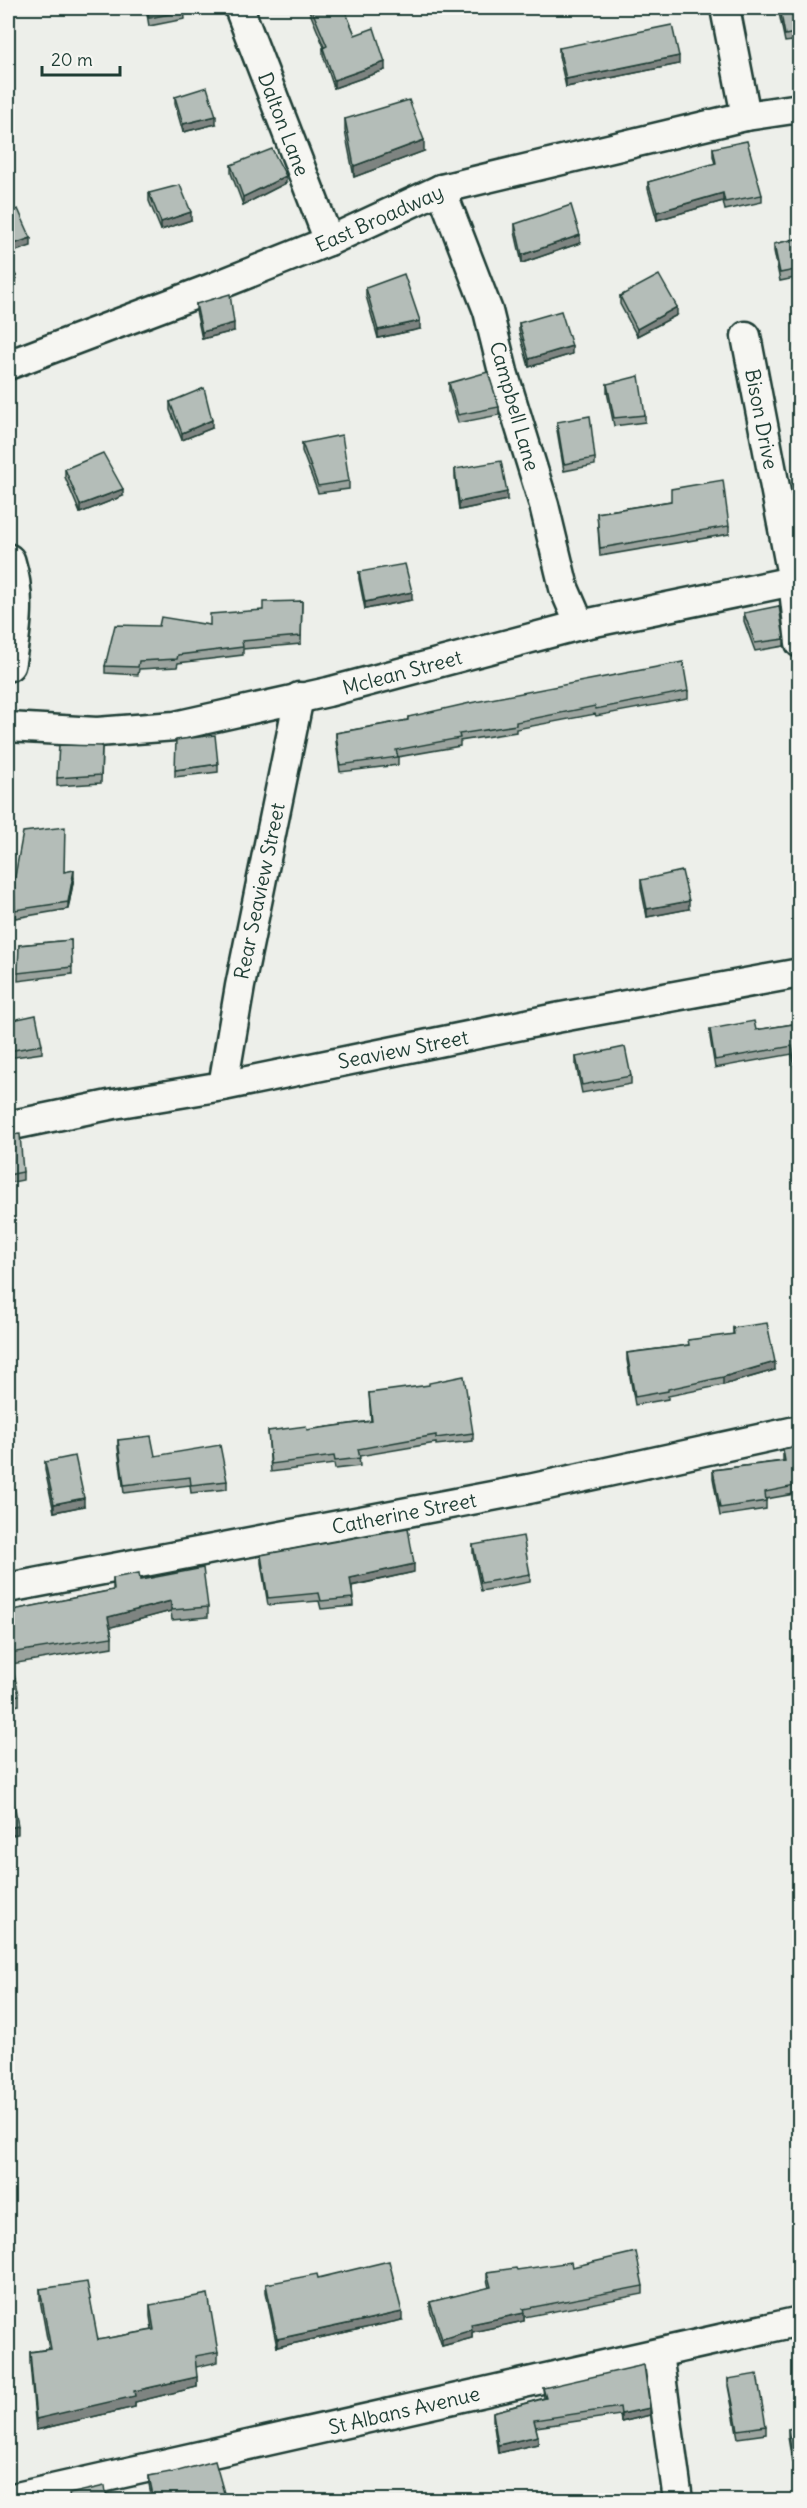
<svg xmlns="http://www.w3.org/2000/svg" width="807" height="2508" viewBox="0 0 807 2508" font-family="Delius,sans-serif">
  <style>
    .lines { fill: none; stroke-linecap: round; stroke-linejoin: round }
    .minor-casing { stroke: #1f3d34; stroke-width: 33 }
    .primary-casing { stroke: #1f3d34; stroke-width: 38 }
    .minor { stroke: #f6f6f2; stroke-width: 28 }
    .primary { stroke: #f6f6f2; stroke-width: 33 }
    .wall { fill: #9ba39e; stroke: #1f3d34; stroke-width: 1.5 }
    .shaded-wall { fill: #7e8481; stroke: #1f3d34; stroke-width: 1.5 }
    .building { fill: #b4bdb8; stroke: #1f3d34; stroke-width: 1.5 }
    .labels { text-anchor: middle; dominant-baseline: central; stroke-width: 5; stroke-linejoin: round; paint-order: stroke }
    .street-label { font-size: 20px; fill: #1f3d34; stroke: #f6f6f2 }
  </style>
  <rect width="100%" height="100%" fill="#edefea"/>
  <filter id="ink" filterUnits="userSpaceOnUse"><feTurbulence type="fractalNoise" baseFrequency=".0167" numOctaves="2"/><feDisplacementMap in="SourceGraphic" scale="12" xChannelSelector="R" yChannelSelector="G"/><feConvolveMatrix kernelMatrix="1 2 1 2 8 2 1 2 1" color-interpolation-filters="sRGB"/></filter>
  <g filter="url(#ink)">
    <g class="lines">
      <defs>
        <g id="minor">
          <path d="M239 8 329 241"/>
          <path d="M725 8 746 116"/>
          <path d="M441 189 488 311 503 372 544 505 564 588 580 625"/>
          <path d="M746 336 793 581 800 643"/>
          <path d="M8 365 209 289 329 241 441 189 746 116 800 108"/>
          <path d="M8 727 97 732 175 726 328 692 580 625 793 581"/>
          <path d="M223 1086 240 986 299 697"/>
          <path d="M8 1126 114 1104 223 1086 556 1018 800 973"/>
          <path d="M8 1588 529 1489 800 1430"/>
          <path d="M658 2354 678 2500"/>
          <path d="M8 2499 800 2321"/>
        </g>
        <path id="primary" d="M8 561C19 597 14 628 8 664"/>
      </defs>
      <use href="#minor" class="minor-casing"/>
      <use href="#primary" class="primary-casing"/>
      <use href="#minor" class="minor"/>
      <use href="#primary" class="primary"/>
    </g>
    <g class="wall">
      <path d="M146 8H184L185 19 149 26Z"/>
      <path d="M308 8H344L355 35 385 70 334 88 323 55V48L324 47Z"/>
      <path d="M778 8H800V40L785 42Z"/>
      <path d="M559 48 679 64 566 87 559 56Z"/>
      <path d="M175 97 216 124 183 132 175 104Z"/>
      <path d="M345 119 424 151 354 177 345 131Z"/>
      <path d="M713 148 762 195V202L725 210 723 201 657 220 648 189V182L715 164 713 156Z"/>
      <path d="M231 165 286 183 243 205 231 173Z"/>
      <path d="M149 193 191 220 161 230 149 201Z"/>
      <path d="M515 224 580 243 522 263 515 232Z"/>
      <path d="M800 238V277L780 281 774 251V244Z"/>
      <path d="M366 288 420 329 378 338 366 296Z"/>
      <path d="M620 296 677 315 637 336 620 304Z"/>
      <path d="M196 304 234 331 202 339 196 311Z"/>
      <path d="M519 323 572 354 529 367 519 331Z"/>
      <path d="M449 383 499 407V415L458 423 449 391Z"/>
      <path d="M607 384 645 415V422L614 426 607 392Z"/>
      <path d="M170 402 212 428 182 440 170 410Z"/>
      <path d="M557 422 595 458V465L564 471 557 430Z"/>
      <path d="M302 443 349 481V489L318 493 302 451Z"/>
      <path d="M65 469 123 496 80 513 65 477Z"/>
      <path d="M455 469 507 500 459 510 455 477Z"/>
      <path d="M671 501 729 526V534L600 556 597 513Z"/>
      <path d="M359 572 412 600 365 609 359 579Z"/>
      <path d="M302 601 301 644 243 649V655L178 663 177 667 139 669 138 675 105 673V666L159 626 210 625 263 610Z"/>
      <path d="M744 613 784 639V646L755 651 744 621Z"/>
      <path d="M688 691V699L596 716 595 714 516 729V732L460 741V746L398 757V765L340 772 336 741V733L408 720V717Z"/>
      <path d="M102 746 101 783 57 786V778Z"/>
      <path d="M218 764V772L175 777V770Z"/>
      <path d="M64 871 74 878 68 909 15 918 14 882Z"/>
      <path d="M641 880 689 909 647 917 641 888Z"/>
      <path d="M71 940 72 974 18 981 19 945Z"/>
      <path d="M8 1021 42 1045V1053L8 1058Z"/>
      <path d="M800 1023V1076H796L792 1054 715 1068 710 1037V1029L756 1030Z"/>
      <path d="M576 1057 631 1076V1084L582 1093 576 1065Z"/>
      <path d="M8 1135 23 1172V1180L8 1183 9 1227H8Z"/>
      <path d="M800 1158V1185L795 1167V1159Z"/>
      <path d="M733 1328 775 1370 723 1385 668 1396V1399L635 1405 627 1360V1353L689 1345 733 1335Z"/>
      <path d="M369 1393 473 1433V1441L436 1445V1443L359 1456 360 1466 335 1469 334 1464 271 1472 268 1431 307 1430 371 1421Z"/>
      <path d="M118 1440 155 1456 227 1481V1489L191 1493 190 1485 124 1493 118 1448Z"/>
      <path d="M800 1446V1493L766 1499V1509L720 1516 713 1478V1470L783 1461V1449Z"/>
      <path d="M45 1462 84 1506 54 1512 45 1470Z"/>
      <path d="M473 1545 530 1574V1582L481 1591 473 1553Z"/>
      <path d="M261 1555 414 1572 352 1586 353 1606 321 1609 319 1601 268 1605 261 1563Z"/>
      <path d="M113 1578 140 1580 208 1607V1617L172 1620 171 1611 110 1627 112 1637V1647L11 1664 19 1695V1705L8 1707V1611L113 1590Z"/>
      <path d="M572 2267 643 2286V2294L524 2317V2321L472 2332V2338L442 2346 430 2310V2302L489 2288 487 2279V2272Z"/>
      <path d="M318 2278 402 2320 277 2347 266 2292V2284Z"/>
      <path d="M40 2289 98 2340 152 2330 150 2316V2305L218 2352V2362L196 2367 197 2387 135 2402V2407L36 2430 30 2363V2352L49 2349 40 2300Z"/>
      <path d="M728 2379 766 2426V2434L738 2438 728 2386Z"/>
      <path d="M543 2388 650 2415 621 2422 620 2415 536 2427 538 2444 498 2453 493 2420V2412L544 2398Z"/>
      <path d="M800 2427V2462H792L788 2437V2429Z"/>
      <path d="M171 2473 226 2500H152L149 2484V2476Z"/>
    </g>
    <g class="shaded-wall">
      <path d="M679 56V64L566 87V79Z"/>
      <path d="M385 62V70L334 88V80Z"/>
      <path d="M216 116V124L183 132V124Z"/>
      <path d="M424 140V151L354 177V166Z"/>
      <path d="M286 176V183L243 205V197Z"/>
      <path d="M723 193V201L657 220V212Z"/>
      <path d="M191 212V220L161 230V222Z"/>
      <path d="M580 235V243L522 263V255Z"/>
      <path d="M31 238V246L8 254V246Z"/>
      <path d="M16 276V284L8 288V280Z"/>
      <path d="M677 307V315L637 336V329Z"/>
      <path d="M420 321V329L378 338V330Z"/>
      <path d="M234 323V331L202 339V332Z"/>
      <path d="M572 346V354L529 367V359Z"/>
      <path d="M212 420V428L182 440V433Z"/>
      <path d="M123 489V496L80 513V505Z"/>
      <path d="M507 492V500L459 510V502Z"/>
      <path d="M412 592V600L365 609V602Z"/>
      <path d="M74 870V878L68 909V902Z"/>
      <path d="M689 901V909L647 917V909Z"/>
      <path d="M775 1362V1370L723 1385V1377Z"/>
      <path d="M84 1498V1506L54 1512V1504Z"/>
      <path d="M414 1564V1572L350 1586V1578Z"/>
      <path d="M171 1601V1611L108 1628V1617Z"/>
      <path d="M18 1826V1834L8 1836V1828Z"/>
      <path d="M402 2312V2320L277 2347V2339Z"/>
      <path d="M524 2313V2321L472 2332V2338L442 2346V2339L471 2324Z"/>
      <path d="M197 2377V2387L135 2402V2407L36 2430V2419L134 2391Z"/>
      <path d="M650 2408V2415L621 2422V2414Z"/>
      <path d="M538 2436V2444L498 2453V2445Z"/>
    </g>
    <g class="building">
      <path d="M147 8H184L185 11 149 18Z"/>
      <path d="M311 8H344L355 35 374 28 385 62 334 80 323 48 327 46Z"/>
      <path d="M780 8H800V32L785 35Z"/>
      <path d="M672 25 679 56 566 79 559 48Z"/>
      <path d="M207 87 216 116 183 124 175 97Z"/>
      <path d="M409 100 424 140 354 166 345 119Z"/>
      <path d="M747 141 762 195 725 202 723 193 657 212 648 182 716 163 713 148Z"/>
      <path d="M272 149 286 176 243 197 231 165Z"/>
      <path d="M180 185 191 212 161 222 149 193Z"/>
      <path d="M8 196 15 210 18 209 31 238 8 246Z"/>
      <path d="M571 205 580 235 522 255 515 224Z"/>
      <path d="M800 238V269L780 273 774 244Z"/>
      <path d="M8 261 16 276 8 280Z"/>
      <path d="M404 274 420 321 378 330 366 288Z"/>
      <path d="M659 275 677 307 637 329 620 296Z"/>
      <path d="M230 294 234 323 202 332 196 304Z"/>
      <path d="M561 311 572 346 529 359 519 323Z"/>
      <path d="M488 372 499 407 458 415 449 383Z"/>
      <path d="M639 376 645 415 614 418 607 384Z"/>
      <path d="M204 388 212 420 182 433 170 402Z"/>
      <path d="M590 416 595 458 564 464 557 422Z"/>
      <path d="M342 435 349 481 318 486 302 443Z"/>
      <path d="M103 453 123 489 80 505 65 469Z"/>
      <path d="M501 461 507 492 459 502 455 469Z"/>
      <path d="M723 480 729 526 600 548 597 513 671 501V489Z"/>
      <path d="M405 564 412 592 365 602 359 572Z"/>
      <path d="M302 601 301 636 242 641 243 647 178 655 177 659 139 661 138 667 105 666 115 625 159 626 161 617 210 625V614L263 610V602Z"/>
      <path d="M779 606 784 639 755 643 744 613Z"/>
      <path d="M683 662 688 691 596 709 595 706 516 722V725L459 734 460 738 396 750 398 757 340 765 336 733 408 720V717L470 703Z"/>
      <path d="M215 735 218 764 175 770 176 740Z"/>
      <path d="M59 745 102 746 101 775 57 778Z"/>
      <path d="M65 827 64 872 74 870 68 902 15 910 14 882 23 832Z"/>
      <path d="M682 871 689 901 647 909 641 880Z"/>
      <path d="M71 940 72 967 18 973 19 945Z"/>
      <path d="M36 1015 42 1045 8 1051V1021Z"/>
      <path d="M754 1021 756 1030 800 1023V1068H796L792 1046 715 1060 710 1029Z"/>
      <path d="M625 1047 631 1076 582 1085 576 1057Z"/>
      <path d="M20 1134 23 1172 8 1175V1135Z"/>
      <path d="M800 1158V1178L795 1159Z"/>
      <path d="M8 1175 9 1219H8Z"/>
      <path d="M767 1323 775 1362 723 1377 668 1389V1391L635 1397 627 1353 689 1345 688 1340 734 1334 733 1328Z"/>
      <path d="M464 1376 473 1433 436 1438V1435L358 1449 360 1458 335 1461 334 1456 271 1464 268 1431 306 1426 307 1430 372 1421 369 1393 429 1385V1383Z"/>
      <path d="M151 1436 155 1456 220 1445 227 1481 191 1485 190 1477 124 1485 118 1440Z"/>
      <path d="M800 1446V1485L765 1492 766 1501 720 1508 713 1470 785 1461 783 1449Z"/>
      <path d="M75 1456 84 1498 54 1504 45 1462Z"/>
      <path d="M408 1528 414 1564 350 1578 353 1598 321 1601 319 1593 268 1598 261 1555Z"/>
      <path d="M523 1536 530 1574 481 1583 473 1545Z"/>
      <path d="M203 1568 208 1607 172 1610 171 1601 108 1617 112 1637 9 1653 19 1695 8 1697V1611L114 1590 113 1578 139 1573 140 1580Z"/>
      <path d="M12 1791 18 1826 8 1828V1792Z"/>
      <path d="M636 2252 643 2286 523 2309 524 2313 471 2324 472 2330 442 2339 430 2302 491 2287 487 2272 516 2268 517 2270 571 2262 572 2267Z"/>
      <path d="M389 2261 402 2312 277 2339 266 2284 317 2274 318 2278Z"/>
      <path d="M87 2282 98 2340 154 2330 150 2305 208 2294 218 2352 195 2356 197 2377 134 2391 135 2396 36 2419 30 2352 51 2349 40 2289Z"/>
      <path d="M644 2365 650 2408 621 2414 620 2407 534 2420 538 2436 498 2445 493 2412 546 2398 543 2388Z"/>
      <path d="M757 2374 766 2426 738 2430 728 2379Z"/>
      <path d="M800 2427V2454L792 2455 788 2429Z"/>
      <path d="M215 2461 226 2500H154L149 2476 170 2472 171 2473Z"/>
      <path d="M105 2486 107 2500H70L69 2494Z"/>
    </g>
  </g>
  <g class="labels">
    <g class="street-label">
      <text transform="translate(284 124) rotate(69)">Dalton Lane</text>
      <text transform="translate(379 218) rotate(-24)">East Broadway</text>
      <text transform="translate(515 406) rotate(74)">Campbell Lane</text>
      <text transform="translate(762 419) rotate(79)">Bison Drive</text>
      <text transform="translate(402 672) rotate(-15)">Mclean Street</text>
      <text transform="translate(259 891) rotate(-78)">Rear Seaview Street</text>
      <text transform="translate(403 1049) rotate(-11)">Seaview Street</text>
      <text transform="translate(404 1513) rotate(-11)">Catherine Street</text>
      <text transform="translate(404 2410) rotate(-13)">St Albans Avenue</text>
    </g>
  </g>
  <rect width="807" height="2508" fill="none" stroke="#f6f6f2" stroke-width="30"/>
  <rect x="15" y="15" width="777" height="2478" fill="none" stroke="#1f3d34" stroke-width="2" filter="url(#ink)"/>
  <path d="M42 66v9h78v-9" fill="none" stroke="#1f3d34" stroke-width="3"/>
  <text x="51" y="66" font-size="18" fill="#1f3d34" stroke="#f6f6f2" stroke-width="4.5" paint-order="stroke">20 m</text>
</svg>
